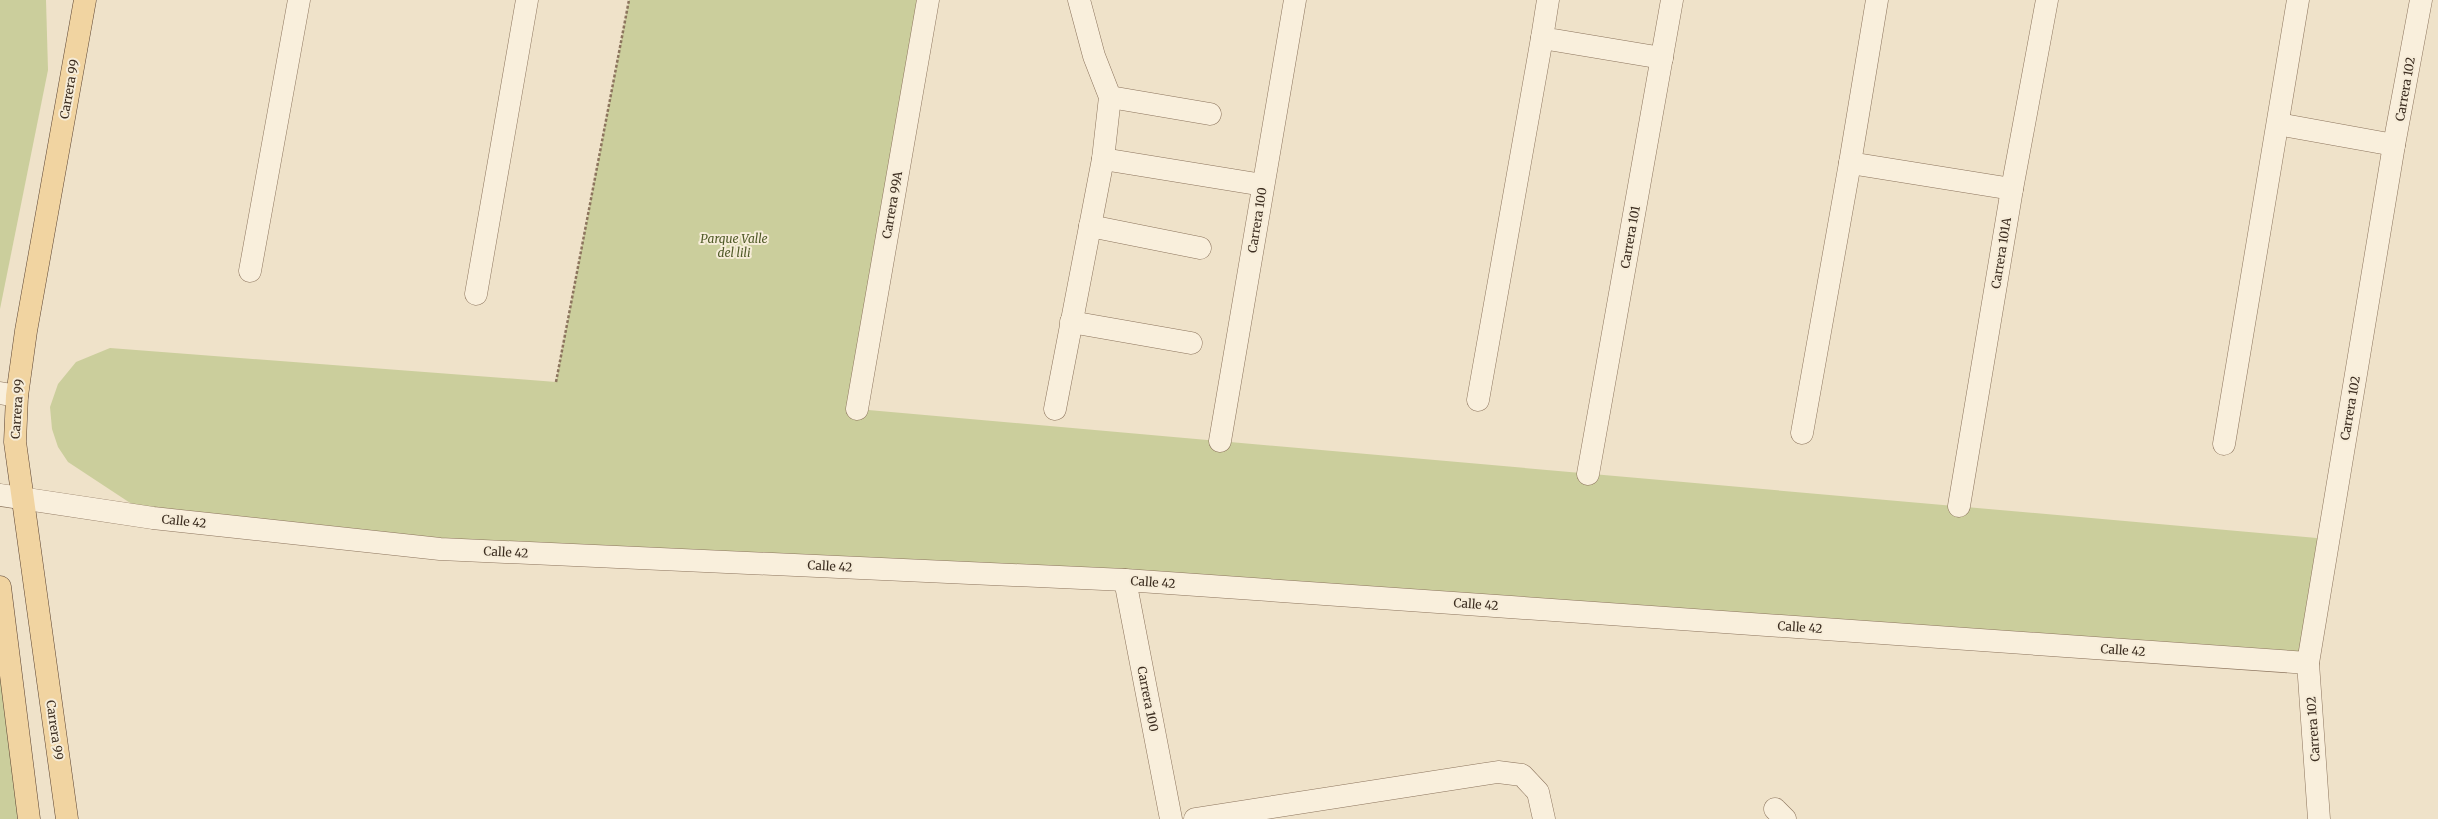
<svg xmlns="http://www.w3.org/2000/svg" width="2438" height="819" viewBox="0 0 2438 819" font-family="Merriweather,serif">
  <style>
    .green { fill: #cbce9c }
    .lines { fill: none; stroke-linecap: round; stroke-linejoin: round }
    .minor-casing { stroke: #8c745d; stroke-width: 23 }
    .major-casing { stroke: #5a4231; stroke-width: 23 }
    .path { stroke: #8c745d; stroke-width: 2.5; stroke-dasharray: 3 2; stroke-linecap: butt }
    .minor { stroke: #f9efdc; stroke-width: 22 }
    .major { stroke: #f1d4a1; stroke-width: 22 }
    .labels { text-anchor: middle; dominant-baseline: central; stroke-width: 4; stroke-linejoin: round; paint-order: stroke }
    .street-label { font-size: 12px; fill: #3c2d20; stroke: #f6ecd8 }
    .park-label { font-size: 12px; font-style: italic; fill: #4f5927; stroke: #f6ecd8 }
  </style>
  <rect width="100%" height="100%" fill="#efe2c9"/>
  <g class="green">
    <path d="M0 0H46L48 70 0 309Z"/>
    <path d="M629 0H928L857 409 2328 539 2308 663 440 549 153 518 68 462 58 447 52 429 50 407 58 384 76 362 110 348 556 382Z"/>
    <path d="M0 587 29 819H0Z"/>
  </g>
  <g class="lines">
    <defs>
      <g id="minor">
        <path d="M1548 0 1542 38 1662 58"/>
        <path d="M1877 0 1850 163 2012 189"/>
        <path d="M1110 97 1210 114"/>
        <path d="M2278 124 2394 145"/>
        <path d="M1103 159 1263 185"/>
        <path d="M1090 226 1200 248"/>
        <path d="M250 271 299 0"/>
        <path d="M476 294 527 0"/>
        <path d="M1071 322 1191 343"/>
        <path d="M0 393 17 396"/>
        <path d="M1478 400 1542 38"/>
        <path d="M857 409 928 0"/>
        <path d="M1055 409 1103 159 1110 97 1094 56 1079 0"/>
        <path d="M1802 433 1850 163"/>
        <path d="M1220 441 1295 0"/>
        <path d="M2224 444 2298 0"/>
        <path d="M1588 474 1672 0"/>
        <path d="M0 495 153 518 440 549 1125 580 2308 663"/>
        <path d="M1959 506 2012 189 2047 0"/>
        <path d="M1125 580 1171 819"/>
        <path d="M1775 809 1785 819"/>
        <path d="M1195 819 1498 772 1522 775 1538 792 1544 819"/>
        <path d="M2319 819 2308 663 2394 145 2421 0"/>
      </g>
      <g id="major">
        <path d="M0 587 29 819"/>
        <path d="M67 819 15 442 17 396 26 331 85 0"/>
      </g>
    </defs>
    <use href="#minor" class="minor-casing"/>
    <use href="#major" class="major-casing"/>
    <path class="path" d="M556 382 629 0"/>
    <use href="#minor" class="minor"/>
    <use href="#major" class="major"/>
  </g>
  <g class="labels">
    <g class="street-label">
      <text transform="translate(69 89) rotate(-80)">Carrera 99</text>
      <text transform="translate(2405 89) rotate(-80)">Carrera 102</text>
      <text transform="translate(892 205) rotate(-80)">Carrera 99A</text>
      <text transform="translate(1257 220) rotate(-81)">Carrera 100</text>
      <text transform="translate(1630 237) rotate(-80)">Carrera 101</text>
      <text transform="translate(2001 253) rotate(-81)">Carrera 101A</text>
      <text transform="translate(2350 408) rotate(-80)">Carrera 102</text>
      <text transform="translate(17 409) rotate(-86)">Carrera 99</text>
      <text transform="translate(184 521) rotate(6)">Calle 42</text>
      <text transform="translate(506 552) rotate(3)">Calle 42</text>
      <text transform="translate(830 566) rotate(3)">Calle 42</text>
      <text transform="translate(1153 582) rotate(4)">Calle 42</text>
      <text transform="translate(1476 604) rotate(4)">Calle 42</text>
      <text transform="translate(1800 627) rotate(4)">Calle 42</text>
      <text transform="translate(2123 650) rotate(4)">Calle 42</text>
      <text transform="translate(1148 699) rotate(79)">Carrera 100</text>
      <text transform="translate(2313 729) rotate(-94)">Carrera 102</text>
      <text transform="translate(55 730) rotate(82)">Carrera 99</text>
    </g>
    <g class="park-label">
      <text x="734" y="238">Parque Valle<tspan x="734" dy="14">del lili</tspan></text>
    </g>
  </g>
</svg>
